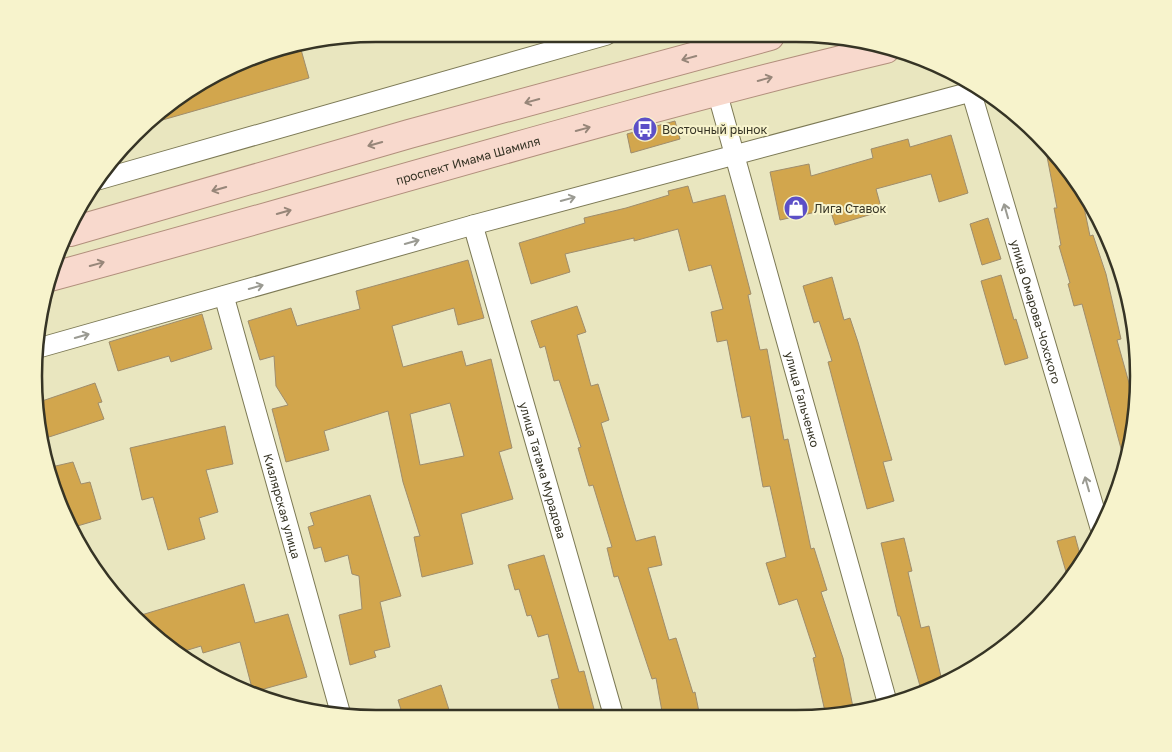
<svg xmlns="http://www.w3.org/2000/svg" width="1172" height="752" viewBox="0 0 1172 752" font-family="'Golos Text',sans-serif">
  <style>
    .building { fill: #d2a64d; stroke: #9f8d6c; fill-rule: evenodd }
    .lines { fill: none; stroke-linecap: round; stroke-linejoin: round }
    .minor-casing { stroke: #7c7955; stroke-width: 21 }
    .primary-casing { stroke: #b18f7c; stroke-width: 30 }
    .minor { stroke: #fff; stroke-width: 19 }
    .primary { stroke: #f8d9cd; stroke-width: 28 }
    .oneway { stroke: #978679 }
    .oneway2 { stroke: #9a9a92 }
    .labels { text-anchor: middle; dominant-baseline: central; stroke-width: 4; stroke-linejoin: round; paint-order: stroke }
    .poi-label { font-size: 12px; fill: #363425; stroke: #f7f3cc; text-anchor: start }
    .street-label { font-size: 12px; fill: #363425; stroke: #f7f3cc }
    .rim { fill: none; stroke: #363425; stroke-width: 2.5 }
  </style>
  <rect width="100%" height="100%" fill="#e9e6bf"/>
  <g class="building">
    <path d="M300 46 309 78 152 123 186 92 266 52Z"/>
    <path d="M675 121 680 139 631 153 627 134Z"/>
    <path d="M951 135 968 193 939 202 931 174 876 189 882 211 835 225 830 209 780 220 770 172 809 164 811 176 873 158 871 149 908 139 910 147Z"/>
    <path d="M1044 141 1054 151 1080 188 1090 236 1093 235 1106 274 1121 339 1117 340 1136 408 1126 467 1082 304 1074 306 1068 284 1070 283 1059 246 1061 245 1054 208H1057Z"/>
    <path d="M688 186 693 203 725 195 751 294 748 295 760 350 767 349 784 440 788 439 811 549 814 548 827 590 821 592 843 658 854 712 826 716 813 658 816 657 797 599 779 605 766 563 786 557 770 486 763 487 750 416 742 418 727 340 717 342 711 312 723 309 711 265 689 271 678 229 634 241V238L565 254 570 272 531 284 519 243 585 223 584 218 626 208 669 195 668 191Z"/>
    <path d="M988 218 1001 259 982 265 970 224Z"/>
    <path d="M468 260 484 318 458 325 454 308 392 326 403 367 462 351 466 366 491 359 512 448 499 452 513 499 461 514 473 564 422 577 414 537 420 536 403 482 388 411 324 431 329 450 286 462 272 409 288 405 276 386 274 356 260 360 248 321 291 308 297 326 360 309 356 291ZM450 403 464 456 420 465 410 414Z"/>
    <path d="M1001 275 1014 320 1016 319 1028 358 1005 365 981 281Z"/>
    <path d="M832 277 844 320 850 318 858 342 892 460 883 462 894 501 867 509 828 362 832 361 819 321 814 323 803 286Z"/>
    <path d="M577 306 586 332 577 335 591 386 598 384 609 420 601 423 623 498 636 541 655 536 662 565 648 568 669 640 676 638 693 693 695 692 700 717H663L656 678 652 679 618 576 614 577 607 548 612 547 593 485 589 486 578 448 581 447 559 380 554 381 545 346 540 348 531 321Z"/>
    <path d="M202 314 212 349 171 362 169 356 118 371 109 342Z"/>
    <path d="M95 383 102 402 98 403 104 419 43 439 39 402Z"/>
    <path d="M225 426 233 464 206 470 218 512 199 518 205 539 168 550 153 497 142 500 130 448Z"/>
    <path d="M73 462 81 484 90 482 101 519 74 527 47 468Z"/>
    <path d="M370 495 401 596 380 602 390 647 374 651 376 657 350 665 339 615 362 609 359 576 352 574 348 555 325 562 321 547 314 549 308 527 314 525 310 513Z"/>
    <path d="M1075 536 1082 562 1069 582 1057 541Z"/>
    <path d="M904 538 912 571 908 572 921 628 929 626 943 685 922 693 900 616H898L881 543Z"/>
    <path d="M544 555 579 672 584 671 595 713 582 716H561L551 680 559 678 548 634 538 637 531 615 527 616 519 589 515 590 508 565Z"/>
    <path d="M244 584 255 623 288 614 307 677 253 692 240 642 203 653 201 646 178 653 167 647 138 616Z"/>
    <path d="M441 685 451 716H403L398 700Z"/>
  </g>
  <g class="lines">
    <defs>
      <g id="minor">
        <path id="s1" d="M971 91 1101 531"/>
        <path id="s2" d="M717 92 888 705"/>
        <path d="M98 180 607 35"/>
        <path id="s3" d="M473 225 614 717"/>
        <path id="s4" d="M224 296 341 715"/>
        <path d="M35 349 473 225 978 90"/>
      </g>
      <g id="primary">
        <path d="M70 232 409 134 770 36"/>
        <path id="s5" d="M50 277C329 202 605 116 886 49"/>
      </g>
    </defs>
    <use href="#minor" class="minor-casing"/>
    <use href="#primary" class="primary-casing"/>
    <use href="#minor" class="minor"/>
    <use href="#primary" class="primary"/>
  </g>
  <defs><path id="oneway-shaft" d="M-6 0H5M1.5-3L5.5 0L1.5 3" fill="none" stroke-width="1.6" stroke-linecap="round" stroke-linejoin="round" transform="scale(1.25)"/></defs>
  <g class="oneway">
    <use href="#oneway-shaft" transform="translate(689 58) rotate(165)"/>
    <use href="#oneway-shaft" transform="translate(765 79) rotate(-15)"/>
    <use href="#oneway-shaft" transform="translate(532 101) rotate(165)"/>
    <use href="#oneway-shaft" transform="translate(583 129) rotate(-15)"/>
    <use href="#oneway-shaft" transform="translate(375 144) rotate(164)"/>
    <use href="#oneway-shaft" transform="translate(219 189) rotate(164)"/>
    <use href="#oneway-shaft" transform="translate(284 212) rotate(-16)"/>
    <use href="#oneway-shaft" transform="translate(97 264) rotate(-15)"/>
  </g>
  <g class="oneway2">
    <use href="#oneway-shaft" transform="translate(568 199) rotate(-15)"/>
    <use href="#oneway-shaft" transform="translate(1006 211) rotate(-106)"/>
    <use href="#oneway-shaft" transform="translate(412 242) rotate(-16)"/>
    <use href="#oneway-shaft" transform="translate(256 287) rotate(-16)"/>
    <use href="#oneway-shaft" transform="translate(82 336) rotate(-16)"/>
    <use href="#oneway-shaft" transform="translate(1087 484) rotate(-106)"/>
  </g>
  <defs>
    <symbol id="bus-disc" viewBox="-11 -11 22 22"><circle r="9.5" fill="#5c4fc7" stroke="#f7f3cc"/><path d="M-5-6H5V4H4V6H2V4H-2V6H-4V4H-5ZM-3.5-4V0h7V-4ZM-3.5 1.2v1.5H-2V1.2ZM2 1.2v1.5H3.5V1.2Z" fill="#fff"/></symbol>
    <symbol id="shop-disc" viewBox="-11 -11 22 22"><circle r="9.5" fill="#5c4fc7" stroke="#f7f3cc"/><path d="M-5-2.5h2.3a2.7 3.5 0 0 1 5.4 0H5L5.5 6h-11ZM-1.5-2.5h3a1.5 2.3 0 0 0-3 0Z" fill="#fff"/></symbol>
  </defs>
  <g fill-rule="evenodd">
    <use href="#bus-disc" x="631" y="115" width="28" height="28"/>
    <use href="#shop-disc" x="782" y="194" width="28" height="28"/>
  </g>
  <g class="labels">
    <g class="poi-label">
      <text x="662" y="129">Восточный рынок</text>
      <text x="814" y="208">Лига Ставок</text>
    </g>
    <g class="street-label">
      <text stroke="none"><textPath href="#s5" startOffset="434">проспект Имама Шамиля</textPath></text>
      <text stroke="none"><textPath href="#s1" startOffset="230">улица Омарова-Чохского</textPath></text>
      <text stroke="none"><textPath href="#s2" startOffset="319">улица Гальченко</textPath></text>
      <text stroke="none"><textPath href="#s3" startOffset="255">улица Татама Мурадова</textPath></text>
      <text stroke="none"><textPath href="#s4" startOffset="218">Кизлярская улица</textPath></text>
    </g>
  </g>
  <path d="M0 0H1172V752H0ZM376 42H796A334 334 0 0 1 1130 376V376A334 334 0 0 1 796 710H376A334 334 0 0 1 42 376V376A334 334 0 0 1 376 42Z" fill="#f7f3cc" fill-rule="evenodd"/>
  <path class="rim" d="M376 42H796A334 334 0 0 1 1130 376V376A334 334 0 0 1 796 710H376A334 334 0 0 1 42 376V376A334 334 0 0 1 376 42Z"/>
</svg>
